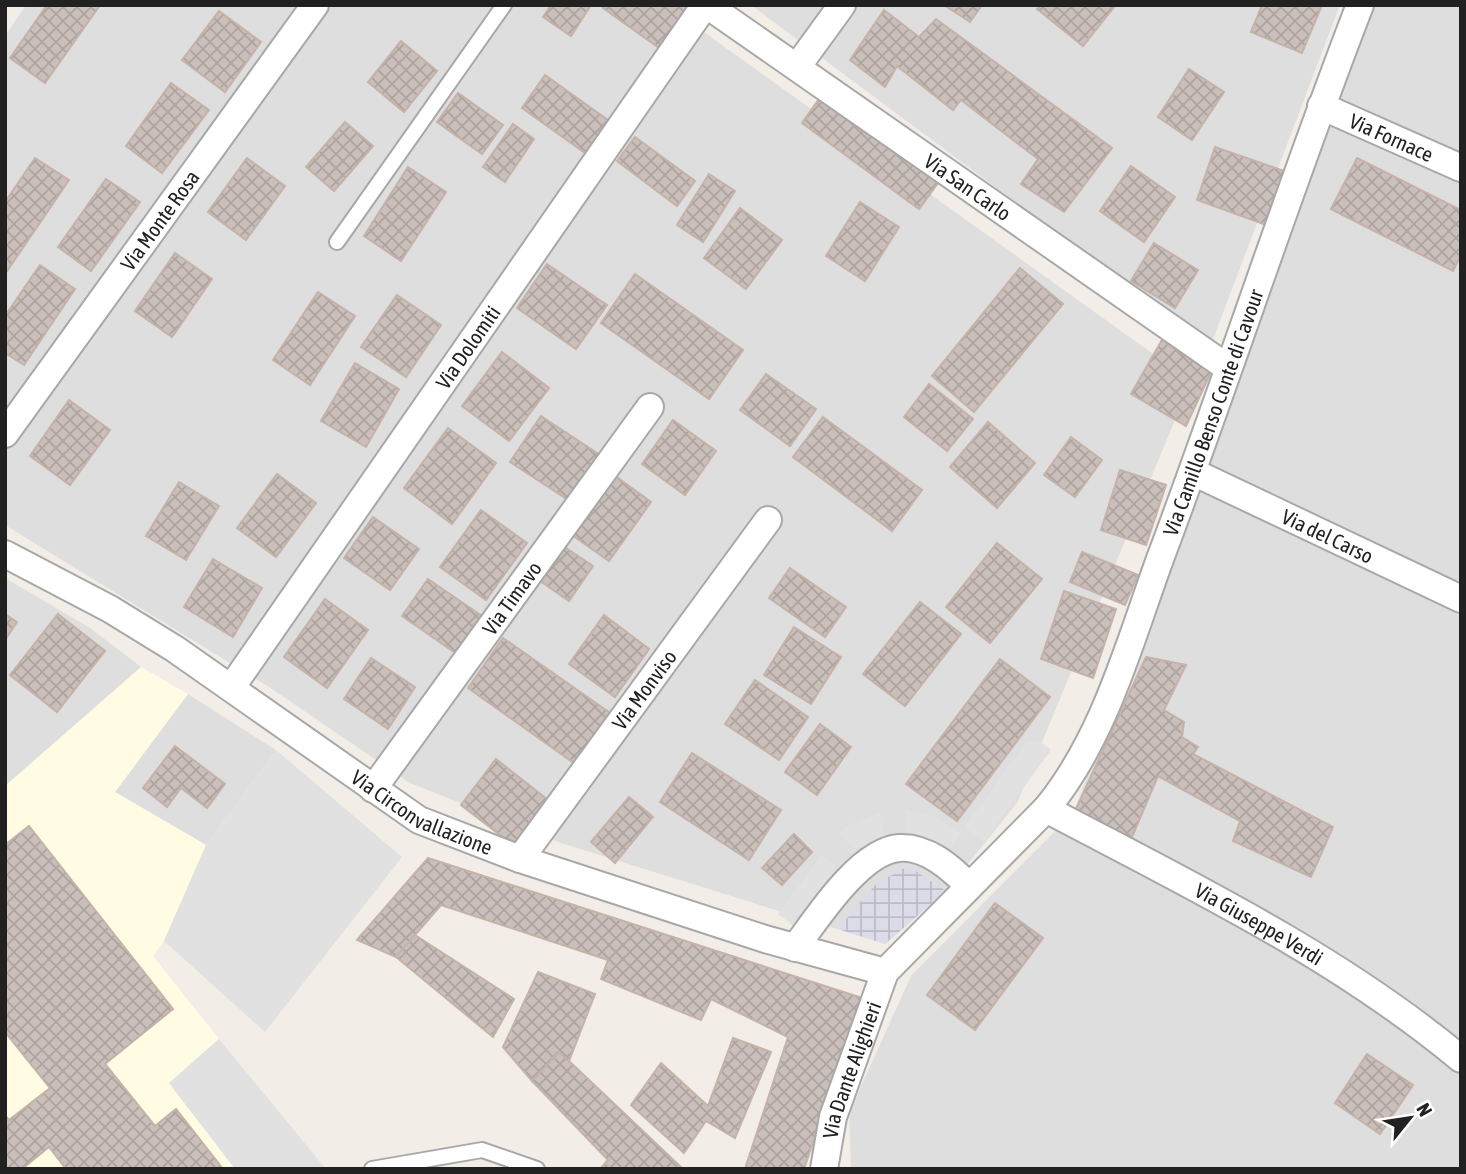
<svg xmlns="http://www.w3.org/2000/svg" width="1466" height="1174" viewBox="0 0 1466 1174" font-family="'Asap Condensed',sans-serif">
  <style>
    .residential { fill: #dfdede }
    .education { fill: #fffce3 }
    .parking { fill: #e1e1e1 }
    .plaza { fill: url(#plaza-grid) }
    .building { fill: url(#building-cross-hatch); stroke: #c5b2a8; stroke-width: 2 }
    .lines { fill: none; stroke-linecap: round; stroke-linejoin: round }
    .service-casing { stroke: #a8a8a8; stroke-width: 18 }
    .minor-casing { stroke: #a8a8a8; stroke-width: 30 }
    .service { stroke: #fff; stroke-width: 14 }
    .minor { stroke: #fff; stroke-width: 26 }
    .labels { text-anchor: middle; dominant-baseline: central; stroke-width: 5; stroke-linejoin: round; paint-order: stroke }
    .street-label { font-size: 21px; fill: #212121; stroke: #fff }
  </style>
  <defs>
    <pattern id="plaza-grid" width="8" height="8" patternUnits="userSpaceOnUse" patternTransform="scale(1.75)"><rect width="8" height="8" fill="#dbdce8"/><path d="M0 4h8M4 0v8" fill="none" stroke="#bcbcc7"/></pattern>
    <pattern id="building-cross-hatch" width="8" height="8" patternUnits="userSpaceOnUse" patternTransform="scale(1.75)"><rect width="8" height="8" fill="#cabfba"/><path d="M0 0l8 8M0 8l8-8" fill="none" stroke="#ada4a0"/></pattern>
  </defs>
  <rect width="100%" height="100%" fill="#f2ede7"/>
  <g class="residential">
    <path d="M26 5H666L1191 381 1017 803 946 891 885 944 561 843 410 783 269 687 5 525V36Z"/>
    <path d="M751 5H1340L1210 347Z"/>
    <path d="M1372 5H1461V1169H851L849 1113 911 976 1074 812Z"/>
    <path d="M5 578 90 628 141 667 5 786Z"/>
    <path d="M188 694 276 750 206 845 115 792Z"/>
  </g>
  <path class="education" d="M141 667 188 694 115 792 206 845 164 941 153 956 219 1039 169 1083 235 1169H5V786Z"/>
  <g class="parking">
    <path d="M1038 740 1051 750 984 842 965 827 1026 743Z"/>
    <path d="M276 750 402 857 265 1032 164 941 206 845Z"/>
    <path d="M905 810 933 816 962 833 951 849 907 832Z"/>
    <path d="M880 813 885 836 854 849 840 833 845 827Z"/>
    <path d="M821 855 838 868 795 927 778 914Z"/>
    <path d="M219 1039 326 1169H235L169 1083Z"/>
  </g>
  <path class="plaza" d="M908 866 946 891 885 944 838 929 876 884Z"/>
  <g class="building">
    <path d="M47 5H100L45 83 10 58Z"/>
    <path d="M551 5H591L571 36 543 17Z"/>
    <path d="M605 5H687L692 9 662 50 603 8Z"/>
    <path d="M944 5H982L970 22Z"/>
    <path d="M1041 5H1112L1114 7 1083 46 1037 9Z"/>
    <path d="M1262 5H1322L1302 53 1251 32Z"/>
    <path d="M884 10 919 37 936 19 1112 148 1064 212 1021 184 1038 159 961 100 953 110 897 66 885 87 850 60Z"/>
    <path d="M219 11 261 42 225 92 182 60Z"/>
    <path d="M401 41 437 71 404 112 368 82Z"/>
    <path d="M1189 69 1224 92 1192 140 1158 117Z"/>
    <path d="M545 75 612 123 588 155 522 108Z"/>
    <path d="M171 83 209 110 162 173 126 146Z"/>
    <path d="M824 92 941 179 919 209 802 123Z"/>
    <path d="M458 93 503 125 482 154 437 122Z"/>
    <path d="M345 122 373 146 334 191 306 167Z"/>
    <path d="M513 124 534 139 505 182 483 167Z"/>
    <path d="M635 137 695 181 677 206 617 161Z"/>
    <path d="M1215 147 1287 172 1269 226 1197 200Z"/>
    <path d="M35 158 69 180 5 274V202Z"/>
    <path d="M247 158 285 186 246 240 208 212Z"/>
    <path d="M1357 158 1461 210V255L1453 271 1331 209Z"/>
    <path d="M1131 166 1175 197 1144 242 1100 211Z"/>
    <path d="M408 167 446 192 401 261 364 236Z"/>
    <path d="M709 174 735 191 703 242 677 225Z"/>
    <path d="M106 179 140 202 91 271 58 247Z"/>
    <path d="M860 202 899 227 865 281 826 256Z"/>
    <path d="M740 208 782 240 746 289 704 258Z"/>
    <path d="M1154 243 1198 270 1175 308 1131 281Z"/>
    <path d="M175 253 212 279 172 337 135 311Z"/>
    <path d="M547 264 607 305 576 349 517 308Z"/>
    <path d="M40 265 75 289 24 365 5 353V316Z"/>
    <path d="M1020 268 1063 304 974 412 932 376Z"/>
    <path d="M635 274 743 350 709 399 601 323Z"/>
    <path d="M318 292 355 316 310 385 273 360Z"/>
    <path d="M397 295 441 325 406 377 361 347Z"/>
    <path d="M1162 340 1211 372 1186 426 1131 394Z"/>
    <path d="M502 352 549 388 509 441 462 406Z"/>
    <path d="M355 363 399 389 366 447 321 421Z"/>
    <path d="M766 374 816 409 790 446 740 410Z"/>
    <path d="M929 384 973 419 947 451 904 417Z"/>
    <path d="M69 400 110 430 70 485 30 456Z"/>
    <path d="M541 416 603 457 573 503 510 462Z"/>
    <path d="M823 417 922 490 892 531 793 457Z"/>
    <path d="M673 420 716 451 685 495 642 464Z"/>
    <path d="M988 422 1035 463 997 508 950 467Z"/>
    <path d="M448 428 496 463 452 524 404 488Z"/>
    <path d="M1071 437 1102 460 1075 497 1044 475Z"/>
    <path d="M1120 470 1166 485 1146 545 1101 530Z"/>
    <path d="M277 474 316 503 276 557 237 528Z"/>
    <path d="M614 475 651 502 609 561 572 535Z"/>
    <path d="M179 482 219 506 186 560 146 536Z"/>
    <path d="M481 510 527 543 486 600 440 567Z"/>
    <path d="M373 517 419 549 390 590 344 558Z"/>
    <path d="M997 543 1042 579 990 643 946 607Z"/>
    <path d="M563 546 593 566 569 601 539 580Z"/>
    <path d="M1082 552 1138 575 1125 605 1070 582Z"/>
    <path d="M213 559 262 588 233 637 184 607Z"/>
    <path d="M790 568 846 607 825 637 769 598Z"/>
    <path d="M428 579 482 616 457 654 402 616Z"/>
    <path d="M1064 591 1116 609 1093 678 1041 659Z"/>
    <path d="M325 599 368 630 327 688 284 657Z"/>
    <path d="M920 602 961 634 905 706 863 674Z"/>
    <path d="M5 614 17 622 5 640Z"/>
    <path d="M58 614 105 651 57 712 10 675Z"/>
    <path d="M604 615 649 649 615 697 569 664Z"/>
    <path d="M794 627 841 657 811 704 764 675Z"/>
    <path d="M503 638 613 715 578 766 468 688Z"/>
    <path d="M1146 657 1186 665 1164 710 1184 722 1182 737 1198 747 1193 754 1333 827 1311 877 1233 841 1240 821 1158 776 1129 844 1074 813Z"/>
    <path d="M371 658 415 687 388 729 344 699Z"/>
    <path d="M1000 659 1050 697 957 821 906 784Z"/>
    <path d="M755 680 808 717 779 760 725 724Z"/>
    <path d="M820 724 851 747 817 795 785 772Z"/>
    <path d="M175 746 225 784 207 808 181 788 167 807 143 788Z"/>
    <path d="M692 753 781 810 749 860 660 802Z"/>
    <path d="M496 759 548 800 513 845 461 805Z"/>
    <path d="M629 797 653 817 615 863 591 842Z"/>
    <path d="M29 826 173 1009 105 1064 155 1126 176 1109 223 1169H66L49 1147 22 1169H5V1115L9 1120 50 1088 5 1032V845Z"/>
    <path d="M794 834 812 852 782 885 762 868Z"/>
    <path d="M428 858 862 998 804 1169H745L788 1037 711 999 701 1020 601 979 608 960 441 905 396 957 357 940Z"/>
    <path d="M995 903 1043 938 975 1030 927 995Z"/>
    <path d="M415 935 514 999 493 1037 396 957Z"/>
    <path d="M538 972 595 994 569 1061 559 1052 532 1081 503 1047Z"/>
    <path d="M733 1038 771 1052 735 1138 706 1121 684 1153 631 1105 661 1063 708 1106Z"/>
    <path d="M559 1052 569 1061 683 1169H600L608 1160 532 1081Z"/>
    <path d="M1367 1054 1413 1085 1380 1134 1335 1103Z"/>
  </g>
  <g class="lines">
    <defs>
      <g id="service">
        <path d="M337 242 504 5"/>
        <path d="M372 1169 482 1150 537 1169"/>
      </g>
      <g id="minor">
        <path id="s1" d="M707 5 1228 368"/>
        <path d="M797 67 842 5"/>
        <path id="s2" d="M1321 106 1461 168"/>
        <path id="s3" d="M5 434 315 5"/>
        <path id="s4" d="M1193 472 1461 599"/>
        <path id="s5" d="M5 554 110 609 175 649 419 820 520 859 765 939 885 972"/>
        <path id="s6" d="M231 688 705 5"/>
        <path id="s7" d="M373 789 650 407"/>
        <path id="s8" d="M1046 809C1188 884 1336 955 1461 1059"/>
        <path id="s9" d="M520 859 768 520"/>
        <path d="M795 948C817 918 860 851 899 848 927 846 951 868 969 886"/>
        <path id="s10" d="M824 1169 833 1117 885 972 1046 809C1104 739 1129 644 1160 559 1229 375 1289 188 1360 5"/>
      </g>
    </defs>
    <use href="#service" class="service-casing"/>
    <use href="#minor" class="minor-casing"/>
    <use href="#service" class="service"/>
    <use href="#minor" class="minor"/>
  </g>
  <g class="labels">
    <g class="street-label">
      <text stroke="none"><textPath href="#s2" startOffset="77">Via Fornace</textPath></text>
      <text stroke="none"><textPath href="#s1" startOffset="318">Via San Carlo</textPath></text>
      <text stroke="none"><textPath href="#s3" startOffset="264">Via Monte Rosa</textPath></text>
      <text stroke="none"><textPath href="#s6" startOffset="415">Via Dolomiti</textPath></text>
      <text stroke="none"><textPath href="#s10" startOffset="868">Via Camillo Benso Conte di Cavour</textPath></text>
      <text stroke="none"><textPath href="#s4" startOffset="149">Via del Carso</textPath></text>
      <text stroke="none"><textPath href="#s7" startOffset="236">Via Timavo</textPath></text>
      <text stroke="none"><textPath href="#s9" startOffset="210">Via Monviso</textPath></text>
      <text stroke="none"><textPath href="#s5" startOffset="492">Via Circonvallazione</textPath></text>
      <text stroke="none"><textPath href="#s8" startOffset="242">Via Giuseppe Verdi</textPath></text>
      <text stroke="none"><textPath href="#s10" startOffset="103">Via Dante Alighieri</textPath></text>
    </g>
  </g>
  <rect width="1466" height="1174" fill="none" stroke="#212121" stroke-width="14"/>
  <g transform="translate(1410 1118) rotate(60)" stroke="#ffffff" stroke-width="5" paint-order="stroke">
  <path d="M0-5L12 26L0 18L-12 26Z" fill="#212121"/>
  <text y="-10" font-size="19" font-weight="bold" text-anchor="middle" fill="#212121">N</text>
  </g>
</svg>
